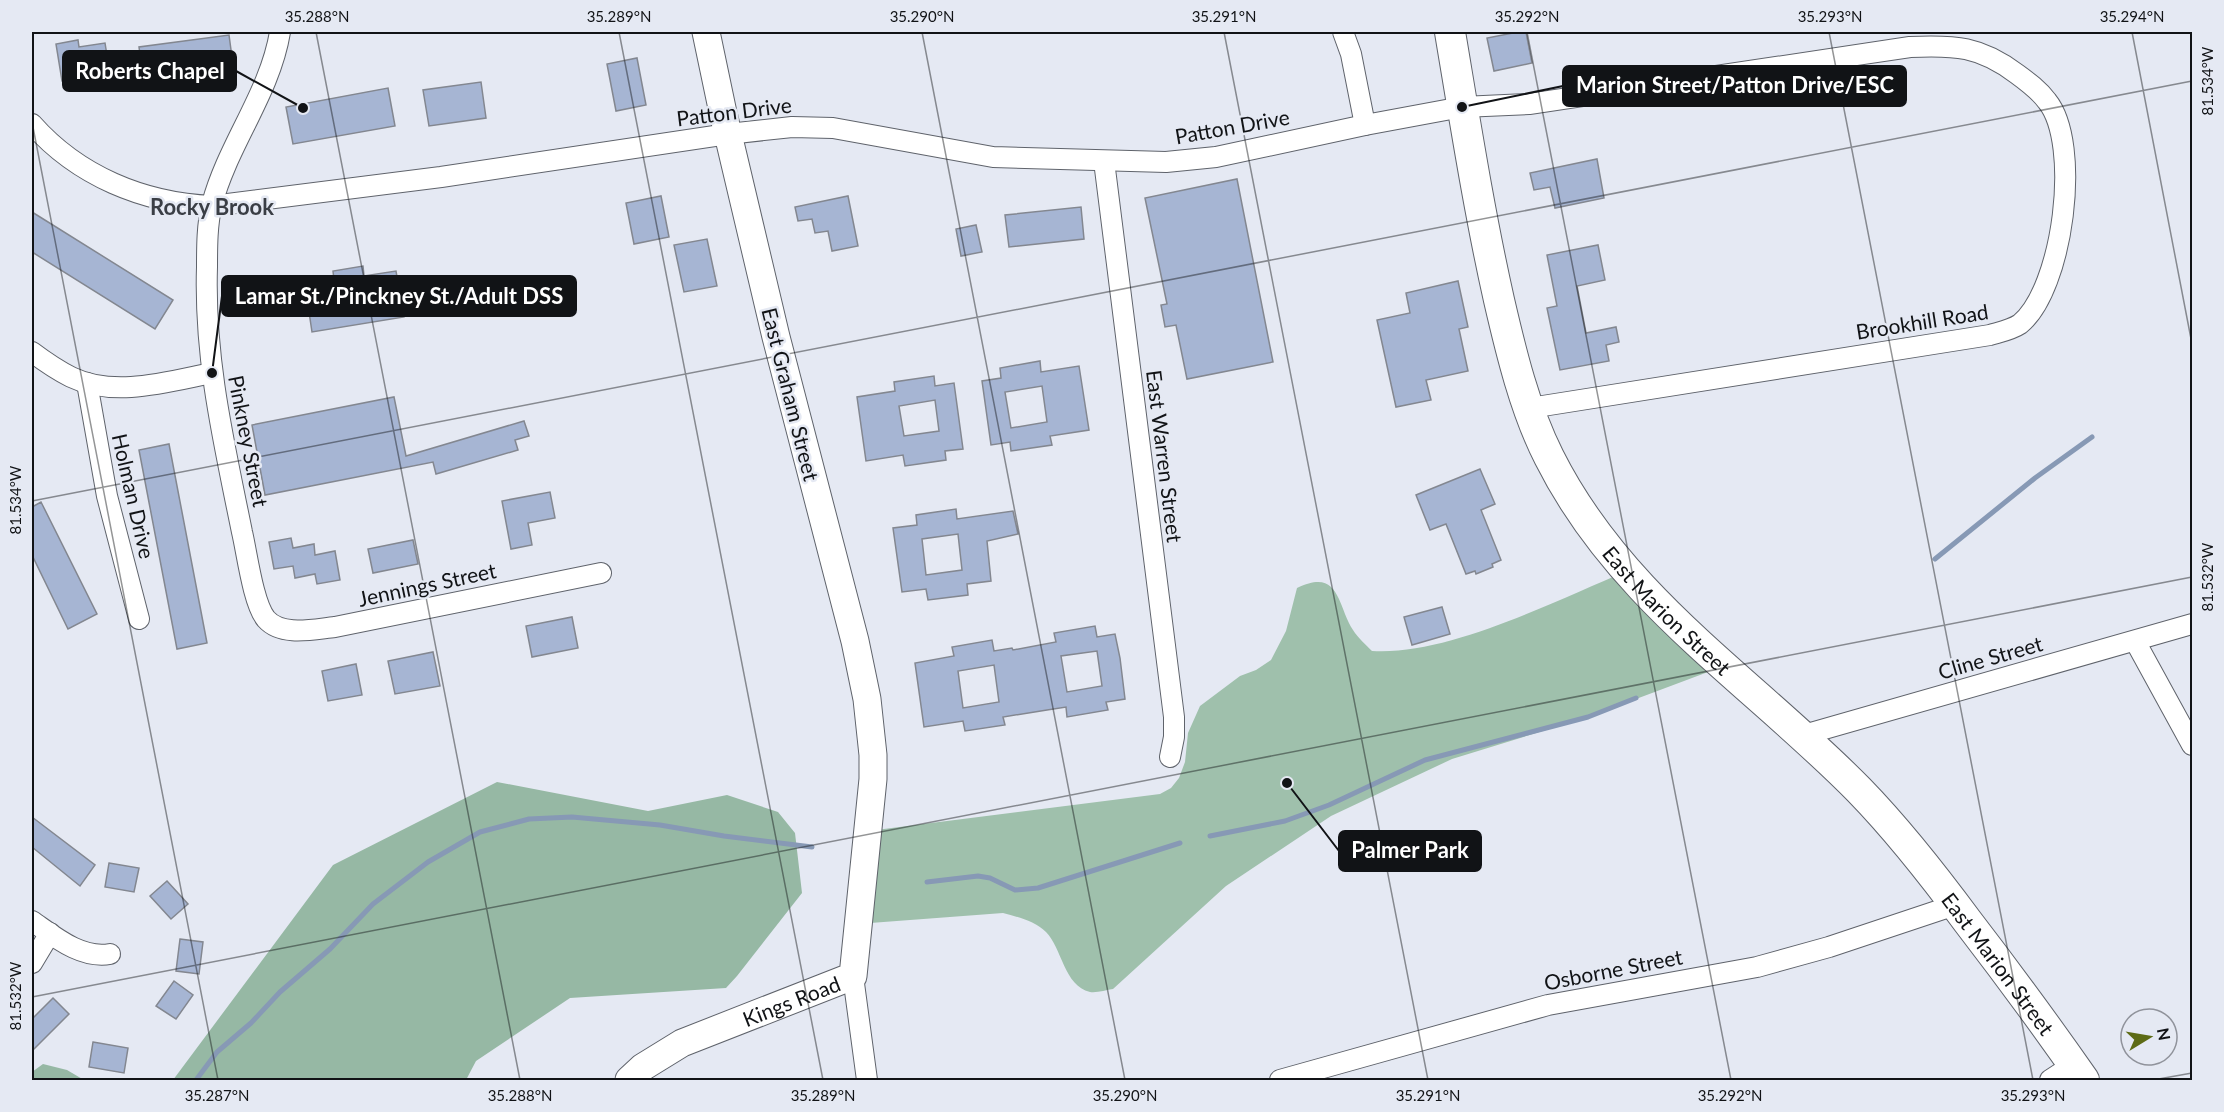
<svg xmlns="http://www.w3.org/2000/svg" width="2224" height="1112" viewBox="0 0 2224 1112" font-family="Lato,sans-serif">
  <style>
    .green { fill: #9fc0ac }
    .forest { fill: #96b8a4 }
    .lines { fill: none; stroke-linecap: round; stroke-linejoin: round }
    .stream { stroke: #8799b5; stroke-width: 5 }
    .building { fill: #a6b5d3; stroke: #838790; stroke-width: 1.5; fill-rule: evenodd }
    .street-casing { stroke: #5f636b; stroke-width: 22 }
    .secondary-casing { stroke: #5f636b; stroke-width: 29 }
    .primary-casing { stroke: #5f636b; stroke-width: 32 }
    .street { stroke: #fff; stroke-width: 20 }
    .secondary { stroke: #fff; stroke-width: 27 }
    .primary { stroke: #fff; stroke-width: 30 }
    .ticks { fill: none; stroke: #111316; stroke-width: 1.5; stroke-opacity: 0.45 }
    .labels { text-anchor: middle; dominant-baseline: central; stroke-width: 5; stroke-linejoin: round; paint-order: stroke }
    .street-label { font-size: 21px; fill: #111316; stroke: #e5e9f3 }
    .neighbourhood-label { font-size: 22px; font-weight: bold; fill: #3a3e45; stroke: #e5e9f3 }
    .leader { fill: none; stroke: #111316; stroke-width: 2 }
    .callout-dot { fill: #111316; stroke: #e5e9f3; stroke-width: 2 }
    .callout { fill: #111316; stroke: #111316; stroke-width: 2 }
    .callout-label { font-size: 22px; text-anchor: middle; font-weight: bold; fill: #fff }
    .neatline { fill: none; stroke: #111316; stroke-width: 2 }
    .ticks-label { font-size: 15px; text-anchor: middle; fill: #111316 }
  </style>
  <rect width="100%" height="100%" fill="#e5e9f3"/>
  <path class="green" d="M1627 571 1724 666 1588 717 1452 759 1331 816 1226 886 1113 989C1106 990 1097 993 1090 992 1064 986 1062 948 1046 932 1035 921 1018 917 1003 913L857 924 868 831 1160 794 1171 788 1179 778 1185 762 1188 733 1200 706 1240 676 1256 670 1271 660 1286 631 1297 588C1340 567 1337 605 1353 630 1358 638 1366 645 1372 651 1448 656 1557 600 1627 571Z"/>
  <g class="forest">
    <path d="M497 782 648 811 727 795 778 812 795 833 802 893 737 976 726 988 570 998 476 1061 466 1080H173L333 865Z"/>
    <path d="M43 1064 67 1070 84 1080H32V1072Z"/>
  </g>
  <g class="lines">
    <g class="stream">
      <path d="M1935 559 2035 478 2092 437"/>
      <path d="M1210 836 1285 821 1329 805 1425 760 1588 717 1636 698"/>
      <path d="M927 882 978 876 990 878 1015 890 1038 888 1180 843"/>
      <path d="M196 1080 217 1052 251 1023 280 992 330 949 373 904 428 862 480 832 529 819 572 817 660 825 724 836 812 847"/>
    </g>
  </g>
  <g class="building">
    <path d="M1518 32H1526L1532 63 1494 71 1487 38Z"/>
    <path d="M229 35 234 72 144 84 139 47Z"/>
    <path d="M78 40 79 47 105 43 110 74 62 81 56 44Z"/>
    <path d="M637 58 646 105 616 111 607 64Z"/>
    <path d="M481 82 486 118 429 126 423 90Z"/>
    <path d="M388 88 395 126 293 144 286 107Z"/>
    <path d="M1597 159 1604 198 1555 208 1550 187 1534 190 1530 173Z"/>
    <path d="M1237 179 1273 362 1187 379 1176 325 1165 327 1161 305 1167 304 1145 198Z"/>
    <path d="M661 196 669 237 634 244 626 203Z"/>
    <path d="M848 196 858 246 832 251 828 231 815 233 812 219 798 221 795 207Z"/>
    <path d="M1081 207 1084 239 1009 247 1005 215Z"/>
    <path d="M32 212 173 300 155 329 32 252Z"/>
    <path d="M976 225 982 252 961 256 956 229Z"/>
    <path d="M707 239 717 286 684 292 674 245Z"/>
    <path d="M1598 245 1605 280 1577 286 1586 333 1616 327 1619 342 1606 345 1609 361 1560 370 1547 308 1557 306 1547 255Z"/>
    <path d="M363 266 364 276 396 271 404 317 312 332 305 285 334 280 333 271Z"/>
    <path d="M1458 281 1468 327 1459 329 1468 371 1426 380 1431 400 1396 407 1377 320 1410 313 1406 293Z"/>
    <path d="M1040 361 1041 372 1079 366 1089 430 1050 436 1052 445 1011 451 1010 442 991 445 982 381 1001 378 1000 368ZM1042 386 1047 422 1011 428 1005 392Z"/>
    <path d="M934 376 935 386 954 383 963 449 945 451 946 460 905 466 903 455 866 461 857 397 895 391 894 382ZM935 400 939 431 904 436 899 406Z"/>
    <path d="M394 397 406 456 524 421 529 436 515 440 518 450 436 474 433 462 265 495 252 425Z"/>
    <path d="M169 444 207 643 177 649 139 450Z"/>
    <path d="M1480 469 1495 504 1481 510 1501 560 1492 564 1493 567 1476 574 1475 571 1466 574 1446 524 1430 530 1416 495Z"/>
    <path d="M550 492 555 518 528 523 532 545 511 549 502 501Z"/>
    <path d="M41 502 97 614 68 629 32 555V507Z"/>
    <path d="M956 509 957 519 1013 511 1018 534 987 541 991 581 967 584 968 595 928 600 926 589 902 592 893 528 917 525 916 515ZM958 534 962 570 926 575 922 539Z"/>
    <path d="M291 538 293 548 314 544 315 555 335 551 340 580 317 584 315 574 295 578 293 566 274 569 269 542Z"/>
    <path d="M413 540 418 564 373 573 368 549Z"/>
    <path d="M1442 607 1450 634 1412 645 1404 617Z"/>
    <path d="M572 617 578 648 532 657 526 626Z"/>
    <path d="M1095 626 1097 637 1115 634 1120 658 1125 699 1106 702 1108 710 1067 717 1066 707 1047 710 1003 717 1005 725 965 731 963 721 924 727 915 663 954 656 952 647 992 640 994 651 1012 648 1013 650 1056 642 1054 633ZM1097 651 1102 686 1067 692 1061 656ZM994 665 999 702 963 708 958 671Z"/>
    <path d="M433 652 440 686 395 694 388 661Z"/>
    <path d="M356 664 362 695 328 701 322 671Z"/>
    <path d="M32 817 95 865 80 886 32 847Z"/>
    <path d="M109 863 139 868 134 892 105 887Z"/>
    <path d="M167 881 188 904 171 919 150 896Z"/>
    <path d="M180 939 203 942 199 974 176 971Z"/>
    <path d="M174 981 193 995 176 1019 156 1006Z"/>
    <path d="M53 998 69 1014 32 1051V1019Z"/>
    <path d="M93 1042 128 1048 124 1073 89 1067Z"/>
  </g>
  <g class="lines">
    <defs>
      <g id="street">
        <path d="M280 32C270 93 228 144 212 204 207 224 207 247 207 267 204 359 224 443 242 532 247 553 253 603 266 619 282 637 314 629 335 627L601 573"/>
        <path d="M1343 32 1351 54 1365 125"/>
        <path d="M32 124C78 176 143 203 212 206L441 177 728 134 792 127 833 128 993 157 1166 162 1216 157 1365 125 1462 107 1529 104 1910 47C1955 45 1980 46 2017 74 2028 82 2039 90 2047 101 2082 144 2063 289 2020 324 2011 330 2000 332 1990 335L1530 408"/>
        <path d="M1104 161 1174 717V737L1170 757"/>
        <path d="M32 352C44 361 57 370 71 377 114 398 167 382 212 373"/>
        <path d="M87 383 107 496 139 619"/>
        <path d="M2135 641 2192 745"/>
        <path d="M1800 736 2192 624"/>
        <path d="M32 921C55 937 81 959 110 954"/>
        <path d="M32 963 50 933"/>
        <path d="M853 976 867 1080"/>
        <path d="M1280 1080 1548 1005 1757 967 1829 947 1955 905"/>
        <path d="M2050 1080 2073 1065"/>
      </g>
      <g id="secondary">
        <path id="s1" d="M629 1080 643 1067 682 1043 853 976 873 779V755L867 699 855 641 776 337 723 113 706 32"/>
      </g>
      <g id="primary">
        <path id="s2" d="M1450 32C1465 121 1479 211 1499 300 1511 352 1525 410 1549 457 1620 599 1751 680 1859 790 1898 830 1934 876 1968 922 2008 974 2047 1027 2084 1080"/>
      </g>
    </defs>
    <use href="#street" class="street-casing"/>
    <use href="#secondary" class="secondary-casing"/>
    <use href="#primary" class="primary-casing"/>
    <use href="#street" class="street"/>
    <use href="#secondary" class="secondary"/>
    <use href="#primary" class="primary"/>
  </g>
  <path class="ticks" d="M316 32 520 1080M619 32 823 1080M922 32 1125 1080M1224 32 1428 1080M1527 32 1731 1080M1829 32 2033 1080M2132 32 2192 344M32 122 218 1080M32 501 2192 81M32 997 2192 577M2153 1080 2192 1073"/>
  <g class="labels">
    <g class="street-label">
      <text transform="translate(734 111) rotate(-7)">Patton Drive</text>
      <text transform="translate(1232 126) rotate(-10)">Patton Drive</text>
      <text transform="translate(1922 321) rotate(-9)">Brookhill Road</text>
      <text transform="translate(791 394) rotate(76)">East Graham Street</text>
      <text transform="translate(249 441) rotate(79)">Pinkney Street</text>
      <text transform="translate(1165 456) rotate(83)">East Warren Street</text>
      <text transform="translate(134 496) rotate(77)">Holman Drive</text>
      <text transform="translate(427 584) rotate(-12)">Jennings Street</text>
      <text stroke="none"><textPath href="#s2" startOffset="632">East Marion Street</textPath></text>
      <text transform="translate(1990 657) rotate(-16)">Cline Street</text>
      <text stroke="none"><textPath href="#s2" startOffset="1118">East Marion Street</textPath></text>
      <text transform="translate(1613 969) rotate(-11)">Osborne Street</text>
      <text stroke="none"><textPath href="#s1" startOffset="182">Kings Road</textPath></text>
    </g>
    <g class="neighbourhood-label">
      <text x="212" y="206">Rocky Brook</text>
    </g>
  </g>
  <path class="leader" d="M303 108L236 71M1462 107L1563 86M212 373L222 296M1287 783L1339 851"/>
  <g class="callout-dot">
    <circle cx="303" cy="108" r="6"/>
    <circle cx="1462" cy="107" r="6"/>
    <circle cx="212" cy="373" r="6"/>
    <circle cx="1287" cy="783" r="6"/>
  </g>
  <g class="callout">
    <rect x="63" y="51" width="173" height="40" rx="6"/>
    <rect x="1563" y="66" width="343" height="40" rx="6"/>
    <rect x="222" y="276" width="354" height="40" rx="6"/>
    <rect x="1339" y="831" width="142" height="40" rx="6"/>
  </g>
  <g class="callout-label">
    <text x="150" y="79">Roberts Chapel</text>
    <text x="1735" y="93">Marion Street/Patton Drive/ESC</text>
    <text x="399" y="304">Lamar St./Pinckney St./Adult DSS</text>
    <text x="1410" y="858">Palmer Park</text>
  </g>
  <rect width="2224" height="1112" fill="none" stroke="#e5e9f3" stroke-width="66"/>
  <g transform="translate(2149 1037) rotate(79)"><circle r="28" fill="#e5e9f3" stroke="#90939b" stroke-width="1.5"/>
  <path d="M0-4.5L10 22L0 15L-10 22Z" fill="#5d6b15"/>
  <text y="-9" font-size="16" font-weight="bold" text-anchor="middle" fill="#111316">N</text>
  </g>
  <rect x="33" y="33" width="2158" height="1046" class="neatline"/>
  <g class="ticks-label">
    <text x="317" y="22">35.288°N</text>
    <text x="619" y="22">35.289°N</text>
    <text x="922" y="22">35.290°N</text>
    <text x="1224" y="22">35.291°N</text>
    <text x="1527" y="22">35.292°N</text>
    <text x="1830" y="22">35.293°N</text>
    <text x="2132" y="22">35.294°N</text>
    <text transform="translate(2208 81) rotate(-90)" y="5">81.534°W</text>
    <text transform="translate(16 500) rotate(-90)" y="5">81.534°W</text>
    <text transform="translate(2208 577) rotate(-90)" y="5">81.532°W</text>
    <text transform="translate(16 996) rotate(-90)" y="5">81.532°W</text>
    <text x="217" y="1101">35.287°N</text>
    <text x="520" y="1101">35.288°N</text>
    <text x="823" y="1101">35.289°N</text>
    <text x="1125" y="1101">35.290°N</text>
    <text x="1428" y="1101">35.291°N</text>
    <text x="1730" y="1101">35.292°N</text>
    <text x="2033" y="1101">35.293°N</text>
  </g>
</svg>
